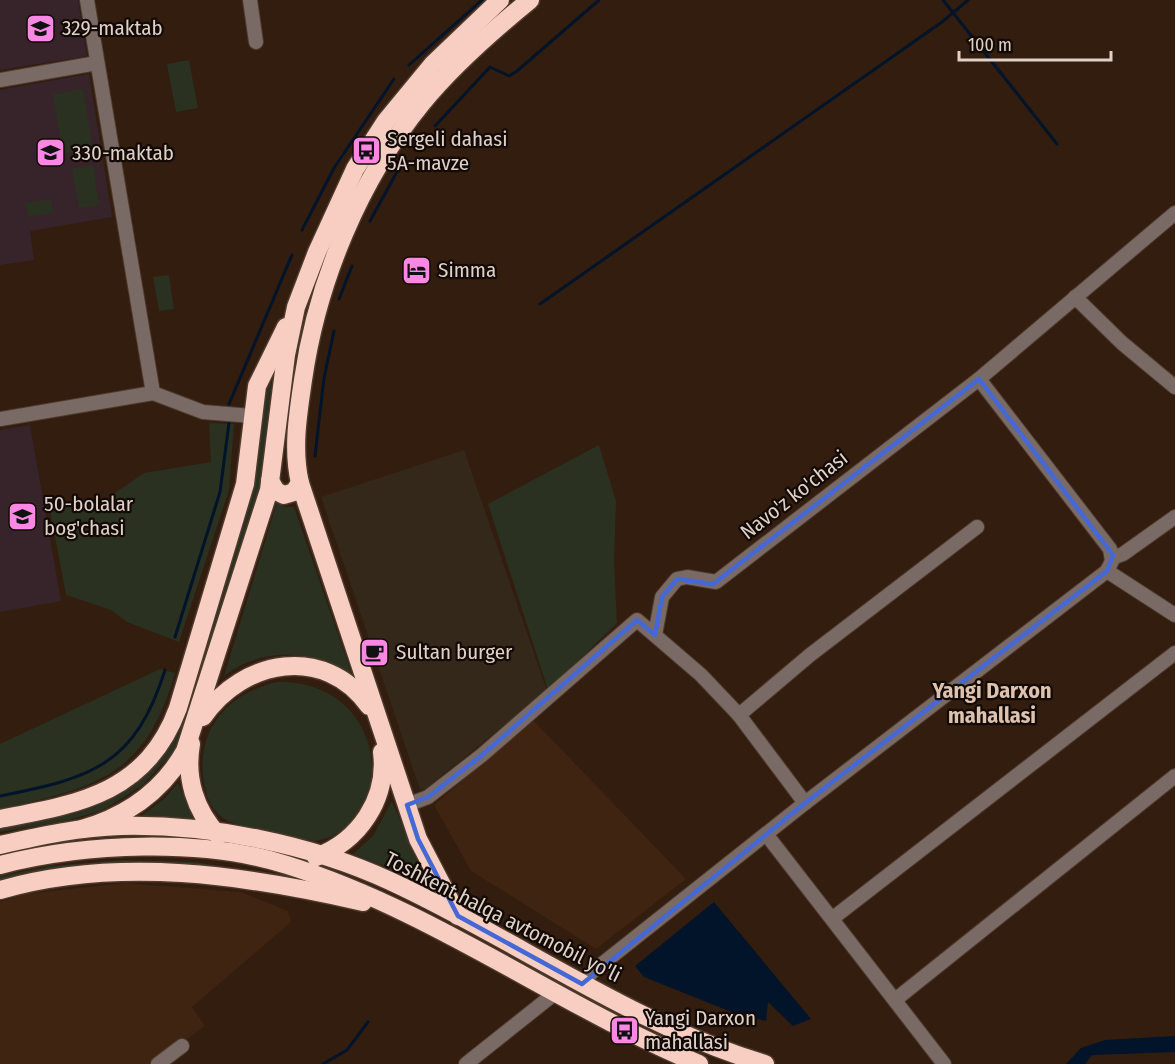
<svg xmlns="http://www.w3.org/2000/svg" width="1175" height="1064" viewBox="0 0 1175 1064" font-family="'Fira Sans Condensed',sans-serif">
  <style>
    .commercial { fill: #332819 }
    .built { fill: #3e2411 }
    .education { fill: #37242b }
    .green { fill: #2a3120 }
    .water { fill: #02142a }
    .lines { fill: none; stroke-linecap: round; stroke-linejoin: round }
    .stream { stroke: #02142a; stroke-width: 3 }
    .minor-casing { stroke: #4e3a2d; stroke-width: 16 }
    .highway-casing { stroke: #4e3a2d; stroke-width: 21 }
    .minor { stroke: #7a6a65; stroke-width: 14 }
    .highway { stroke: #f7cec1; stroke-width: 18 }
    .marked { fill: none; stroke: #4468d5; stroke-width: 4.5; stroke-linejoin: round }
    .labels { text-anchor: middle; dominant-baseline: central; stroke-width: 4.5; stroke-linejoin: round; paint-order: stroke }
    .poi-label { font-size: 21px; fill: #dfd1c8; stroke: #130a05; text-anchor: start }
    .street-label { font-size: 21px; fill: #dfd1c8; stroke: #130a05 }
    .neighbourhood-label { font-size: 22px; font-weight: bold; fill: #ddc2b0; stroke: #130a05 }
  </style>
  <rect width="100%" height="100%" fill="#321d0f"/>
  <path class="commercial" d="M464 450 547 691 425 789 420 790 321 497Z"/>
  <g class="built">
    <path d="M533 720 686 879 596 949 471 871 434 805Z"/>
    <path d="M125 883 241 892 288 911 291 922 192 1007 205 1026 152 1064H0V902L25 894Z"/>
  </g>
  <g class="education">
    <path d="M0 0H78L87 56 0 70Z"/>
    <path d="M89 74 112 217 30 231 34 260 0 265V90Z"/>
    <path d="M30 425 61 601 0 612V430Z"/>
  </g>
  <g class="green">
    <path d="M189 60 198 108 176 112 167 64Z"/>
    <path d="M83 89 93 149 63 154 53 94Z"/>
    <path d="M93 165 99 205 79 208 72 169Z"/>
    <path d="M51 199 53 212 28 217 25 203Z"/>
    <path d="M169 275 174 309 159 311 153 277Z"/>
    <path d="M274 361 259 491 193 707 175 750 143 785 103 810 69 820 0 832V826L88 807 161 755 259 404Z"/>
    <path d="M209 423 234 424 229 490 179 642 127 622 111 610 66 595 50 510 102 502 144 473 211 462Z"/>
    <path d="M599 445 616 501 614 561 617 623 548 690 488 504Z"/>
    <path d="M277 502 285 507H294L352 675C312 650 263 646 224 676Z"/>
    <path d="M160 669 175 673C145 777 97 787 0 809V744Z"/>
    <path d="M277 682C392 680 400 827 315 841 294 837 237 830 222 817 209 807 205 792 203 777 198 726 230 693 277 682Z"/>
    <path d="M178 783 193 819 141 816 164 799Z"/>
    <path d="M392 801 426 882 353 854 373 836Z"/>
    <path d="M122 860 196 862 253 872 224 870 0 883V876L50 866Z"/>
  </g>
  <g class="water">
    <path d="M714 902 811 1019 793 1026 768 1002 766 1021 729 1011 644 977 635 966Z"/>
    <path d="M1175 1036V1052L1092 1055 1085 1064H1066L1081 1048 1105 1040Z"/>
  </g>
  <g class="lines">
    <g class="stream">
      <path d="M943 0 1057 144"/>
      <path d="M409 65 482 0"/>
      <path d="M435 126 490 67 509 76 517 71 599 0"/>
      <path d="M370 221 404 159"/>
      <path d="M302 230 334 168 394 79"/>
      <path d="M339 299 352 266"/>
      <path d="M540 304 942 22 968 0"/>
      <path d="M229 404 292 255"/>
      <path d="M315 456 324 378 334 331"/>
      <path d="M175 637 220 492 229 423"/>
      <path d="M0 796C91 778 135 766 165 670"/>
      <path d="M323 1064 347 1050 368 1022"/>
    </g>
    <defs>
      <g id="minor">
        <path d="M87 0 153 393"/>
        <path d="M250 0 256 42"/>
        <path d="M0 80 97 63"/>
        <path d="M1075 297 1122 343 1175 387"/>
        <path d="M0 419 153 393 203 412 252 416"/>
        <path d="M1112 558 1123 554 1175 517"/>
        <path d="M1107 571 1175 615"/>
        <path d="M655 635 662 597 677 579 687 577 716 582 979 379"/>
        <path d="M739 715 810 655 977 527"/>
        <path d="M407 805 428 797 482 755 637 620 701 675 739 715 805 803"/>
        <path d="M766 834 944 1064"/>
        <path d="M833 918 1175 653"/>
        <path d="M582 984 592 972 805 803 1107 571 1112 561 1110 549 979 379 1175 213"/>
        <path d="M895 1000 1175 776"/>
        <path d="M158 1064 182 1046"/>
        <path d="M466 1064 554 994"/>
      </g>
      <g id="highway">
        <path d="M270 481 276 491 284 495 294 492 300 483"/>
        <path d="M203 717C243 659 325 644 369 706"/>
        <path d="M191 744C185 778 195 810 218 835"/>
        <path d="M0 819C79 804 147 793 178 708L245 484 257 386 286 327"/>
        <path d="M82 829C127 816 162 792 185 751L269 490 286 355 296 307 317 252 355 169 386 121 433 64 500 0"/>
        <path d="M0 845C40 836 80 827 121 826 209 824 310 844 390 881 516 939 631 1024 765 1064"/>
        <path d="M316 857C359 841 388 799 382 752"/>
        <path d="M0 865C85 843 203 838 287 865 434 911 558 1005 699 1064"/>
        <path d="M0 890C118 856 246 875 363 902"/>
        <path d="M458 916 418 839 300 483C292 449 298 414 303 380 317 282 359 180 422 103 453 65 492 31 530 0"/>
      </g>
    </defs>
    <use href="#minor" class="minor-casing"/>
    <use href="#highway" class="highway-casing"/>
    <use href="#minor" class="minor"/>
    <use href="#highway" class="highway"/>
  </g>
  <path class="marked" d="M979 379 1113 555 1107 571 805 803 582 984 458 916 418 839 407 805 428 797 482 755 637 620 655 635 662 597 677 579 713 584Z"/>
  <defs>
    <symbol id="school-square" viewBox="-11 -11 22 22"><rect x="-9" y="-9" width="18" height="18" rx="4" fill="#fb87e5" stroke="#130a05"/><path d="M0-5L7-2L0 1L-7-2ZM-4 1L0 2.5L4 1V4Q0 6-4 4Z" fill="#111"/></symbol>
    <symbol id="bus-square" viewBox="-11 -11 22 22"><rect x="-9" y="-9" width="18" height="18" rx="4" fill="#fb87e5" stroke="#130a05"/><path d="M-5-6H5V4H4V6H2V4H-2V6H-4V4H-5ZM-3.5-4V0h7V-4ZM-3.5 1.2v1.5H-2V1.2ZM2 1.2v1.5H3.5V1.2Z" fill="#111"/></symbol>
    <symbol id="hotel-square" viewBox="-11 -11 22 22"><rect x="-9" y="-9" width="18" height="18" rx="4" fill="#fb87e5" stroke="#130a05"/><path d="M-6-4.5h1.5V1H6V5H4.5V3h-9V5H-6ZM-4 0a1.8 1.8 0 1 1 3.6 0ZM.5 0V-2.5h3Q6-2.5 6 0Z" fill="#111"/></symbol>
    <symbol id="cafe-square" viewBox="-11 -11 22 22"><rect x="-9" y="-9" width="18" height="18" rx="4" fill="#fb87e5" stroke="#130a05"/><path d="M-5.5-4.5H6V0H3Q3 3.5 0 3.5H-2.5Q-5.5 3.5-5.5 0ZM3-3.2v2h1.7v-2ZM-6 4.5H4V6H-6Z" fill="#111"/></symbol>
  </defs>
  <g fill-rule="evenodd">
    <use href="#school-square" x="24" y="12" width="33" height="33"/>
    <use href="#bus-square" x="350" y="134" width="33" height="33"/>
    <use href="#school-square" x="34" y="136" width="33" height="33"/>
    <use href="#hotel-square" x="400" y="254" width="33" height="33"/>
    <use href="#school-square" x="6" y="500" width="33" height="33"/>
    <use href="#cafe-square" x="358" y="636" width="33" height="33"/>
    <use href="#bus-square" x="608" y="1014" width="33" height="33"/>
  </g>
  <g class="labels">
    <g class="poi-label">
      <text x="62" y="28">329-maktab</text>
      <text x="387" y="139">Sergeli dahasi<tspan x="387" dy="24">5A-mavze</tspan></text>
      <text x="72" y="153">330-maktab</text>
      <text x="438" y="270">Simma</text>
      <text x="44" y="504">50-bolalar<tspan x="44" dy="24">bog'chasi</tspan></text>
      <text x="396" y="652">Sultan burger</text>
      <text x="645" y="1018">Yangi Darxon<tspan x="645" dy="24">mahallasi</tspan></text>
    </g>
    <g class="street-label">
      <text transform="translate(794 495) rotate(-38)">Navo'z ko'chasi</text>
      <text transform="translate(503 917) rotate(27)">Toshkent halqa avtomobil yo'li</text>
    </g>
    <g class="neighbourhood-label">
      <text x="992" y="690">Yangi Darxon<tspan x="992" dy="25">mahallasi</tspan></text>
    </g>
  </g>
  <path d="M959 51v9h152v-9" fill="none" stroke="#dfd1c8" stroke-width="3"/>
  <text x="968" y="51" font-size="18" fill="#dfd1c8" stroke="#130a05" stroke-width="4.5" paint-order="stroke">100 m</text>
</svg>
